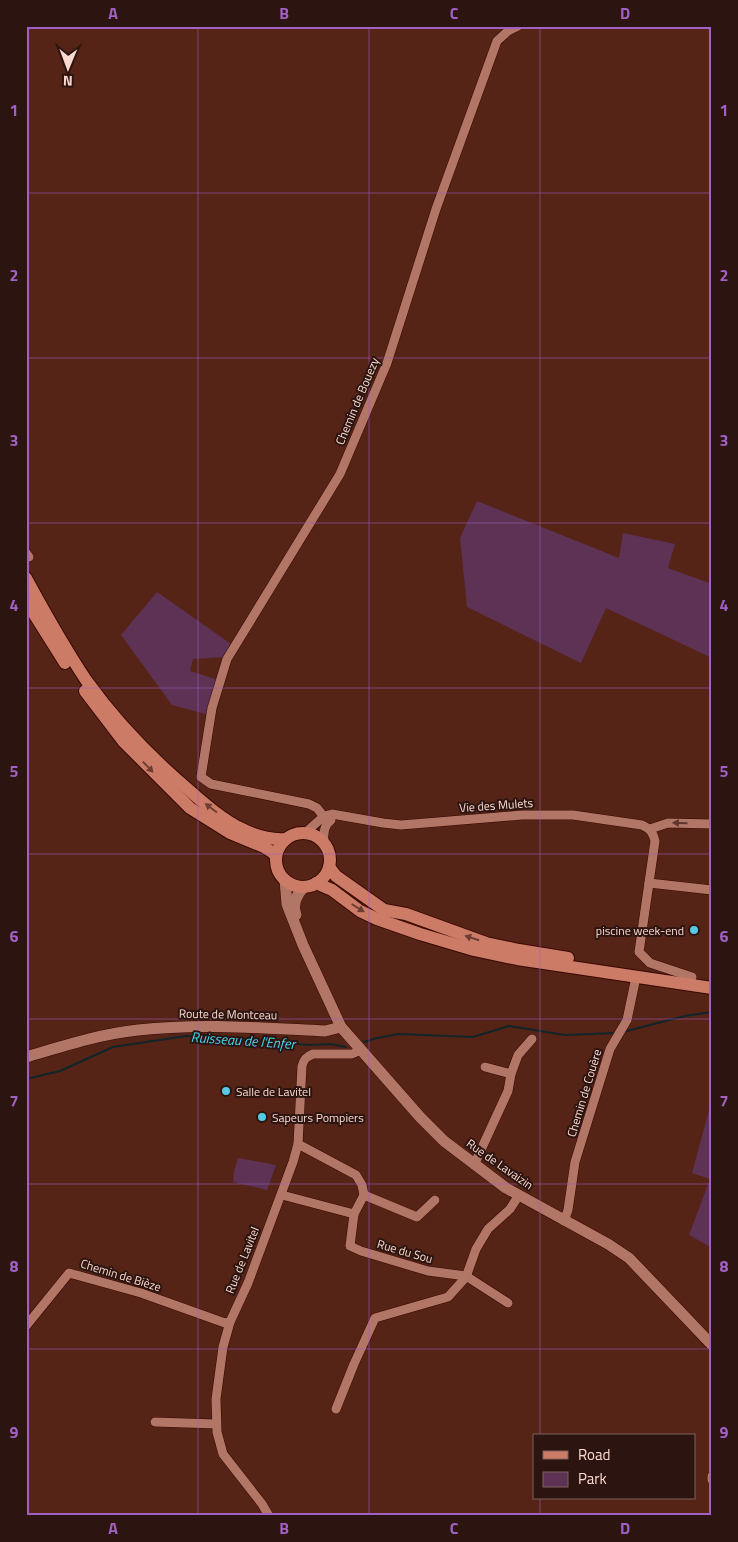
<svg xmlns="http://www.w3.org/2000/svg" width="738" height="1542" viewBox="0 0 738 1542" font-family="'Titillium Web',sans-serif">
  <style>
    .green { fill: #5d3255 }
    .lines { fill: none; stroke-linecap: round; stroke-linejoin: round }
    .stream { stroke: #122529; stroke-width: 2 }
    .street-casing { stroke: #390800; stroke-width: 10 }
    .secondary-casing { stroke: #390800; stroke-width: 12 }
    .primary-casing { stroke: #390800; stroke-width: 14 }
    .street { stroke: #b27667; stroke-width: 9 }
    .secondary { stroke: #b27667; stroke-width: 11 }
    .primary { stroke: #cc7b67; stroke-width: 12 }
    .oneway { fill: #6c3e33 }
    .oneway2 { fill: #5b372e }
    .grid { fill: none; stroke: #a160c4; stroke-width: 1; stroke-opacity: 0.55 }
    .poi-dot { fill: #57c9e2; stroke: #2c1510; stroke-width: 2 }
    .labels { text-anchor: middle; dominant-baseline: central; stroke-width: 4; stroke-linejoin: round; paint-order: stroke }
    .street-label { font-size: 12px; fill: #fbd9d0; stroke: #2c1510 }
    .poi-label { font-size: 12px; fill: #fbd9d0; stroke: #2c1510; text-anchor: start }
    .water-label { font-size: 14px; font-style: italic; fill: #40d6f4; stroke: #2c1510 }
    .neatline { fill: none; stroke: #a160c4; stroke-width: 2 }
    .grid-label { font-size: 16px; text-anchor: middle; font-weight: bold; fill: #a160c4 }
  </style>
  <rect width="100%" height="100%" fill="#562317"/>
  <g class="green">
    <path d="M477 501 619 558 623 533 675 544 668 568 712 584V658L606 608 581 663 467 607 460 538Z"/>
    <path d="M157 592 234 646 225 657 193 659 190 671 218 680 209 715 172 705 121 635Z"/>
    <path d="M712 1099V1248L689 1235 710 1179 692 1173Z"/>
    <path d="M238 1158 276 1165 267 1190 233 1182 234 1172Z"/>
  </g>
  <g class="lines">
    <g class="stream">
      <path d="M623 1032 685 1016 712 1012"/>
      <path d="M364 1042 377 1038 399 1034 473 1037 509 1026 565 1035 616 1033"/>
      <path d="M26 1079 60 1071 113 1047 186 1036 250 1039 309 1045 330 1044 346 1047"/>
    </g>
    <defs>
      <g id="street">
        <path d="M26 553 29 557"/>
        <path d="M328 822 317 808 309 804 211 784 201 777 212 708 227 659 340 474 387 363 436 209 497 41 508 31 518 26"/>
        <path d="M650 829 668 823 712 824"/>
        <path d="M305 833 324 816 332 814 383 823 401 825 522 815H573L642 825C650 829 653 832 655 841L639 952 650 963 692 977"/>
        <path d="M324 843C323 834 324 825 331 820"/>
        <path d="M649 883 712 890"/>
        <path d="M485 1067 511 1074"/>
        <path d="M298 1144 356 1175 362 1185 364 1195 417 1217 435 1200"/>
        <path d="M474 1165 508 1091 511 1074 518 1055 532 1039"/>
        <path d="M282 1195 354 1214 364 1195"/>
        <path d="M354 1214 350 1246 361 1251 428 1271 466 1276 508 1303"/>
        <path d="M564 1221 568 1210 575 1162 610 1049 627 1020 636 977"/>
        <path d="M26 1326 69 1273 141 1293 225 1323 230 1322"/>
        <path d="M336 1409 354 1364 375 1318 448 1297 466 1277 476 1249 488 1229 510 1209 519 1195"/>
        <path d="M155 1422 216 1424"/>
        <path d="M712 1476V1480"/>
        <path d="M269 1516 262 1504 223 1454 217 1432 216 1399 223 1347 230 1322 248 1283 293 1162 298 1144 302 1066C304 1059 306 1057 313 1054H352L361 1050"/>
      </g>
      <g id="secondary">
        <path d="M285 880 287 904 290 912 303 945 341 1027 420 1117 444 1141 506 1188 608 1244 629 1258 712 1345"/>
        <path d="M296 915C292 904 296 895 304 887"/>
        <path d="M26 1057C63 1046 100 1034 138 1030 200 1023 262 1028 325 1031L341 1027"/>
      </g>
      <g id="primary">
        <path d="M26 578C45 613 64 647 86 680 116 722 151 758 190 791 206 805 223 820 242 829 256 836 271 840 286 839"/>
        <path d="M26 601 65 663"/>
        <path d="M85 691 124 742 190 808 230 833 264 847 272 852 276 856"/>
        <circle cx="303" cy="860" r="27"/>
        <path d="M329 867 336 876 343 881 384 910 406 914 486 943 519 950 568 958"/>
        <path d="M316 883 332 890 360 911 377 919 420 934 474 950 517 959 712 988"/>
      </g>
    </defs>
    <use href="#street" class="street-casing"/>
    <use href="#secondary" class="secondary-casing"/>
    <use href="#primary" class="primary-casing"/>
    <use href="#street" class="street"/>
    <use href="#secondary" class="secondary"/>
    <use href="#primary" class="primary"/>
  </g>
  <defs><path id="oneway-solid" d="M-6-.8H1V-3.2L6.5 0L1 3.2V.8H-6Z" transform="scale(1.25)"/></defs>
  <g class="oneway">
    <use href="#oneway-solid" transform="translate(148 767) rotate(46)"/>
    <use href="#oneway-solid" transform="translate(211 808) rotate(-143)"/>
    <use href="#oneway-solid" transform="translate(358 908) rotate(32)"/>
    <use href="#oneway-solid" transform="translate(472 938) rotate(-162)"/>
  </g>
  <use class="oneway2" href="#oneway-solid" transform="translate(680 823) rotate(-179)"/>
  <path class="grid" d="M198 26V1516M369 26V1516M540 26V1436M26 193H712M26 358H712M26 523H712M26 688H712M26 854H712M26 1019H712M26 1184H712M26 1349H712M540 1498V1516"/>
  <g class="poi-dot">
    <circle cx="694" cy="930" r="5"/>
    <circle cx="226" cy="1091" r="5"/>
    <circle cx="262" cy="1117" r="5"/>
  </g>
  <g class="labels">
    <g class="street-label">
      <text transform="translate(357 401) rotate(-67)">Chemin de Bouezy</text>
      <text transform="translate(496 805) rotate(-4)">Vie des Mulets</text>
      <text transform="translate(228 1014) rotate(1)">Route de Montceau</text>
      <text transform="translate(584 1093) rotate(-73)">Chemin de Couère</text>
      <text transform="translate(500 1164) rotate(35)">Rue de Lavaizin</text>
      <text transform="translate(405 1251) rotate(16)">Rue du Sou</text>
      <text transform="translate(242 1260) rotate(-68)">Rue de Lavitel</text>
      <text transform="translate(121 1275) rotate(17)">Chemin de Bièze</text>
    </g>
    <g class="poi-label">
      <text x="684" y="930" text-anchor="end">piscine week-end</text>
      <text x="236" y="1091">Salle de Lavitel</text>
      <text x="272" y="1117">Sapeurs Pompiers</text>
    </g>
    <g class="water-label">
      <text transform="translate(243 1040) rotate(4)">Ruisseau de l'Enfer</text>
    </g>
  </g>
  <rect width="738" height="1542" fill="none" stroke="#2c1510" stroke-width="55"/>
  <rect x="533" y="1434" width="162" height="65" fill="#2c1510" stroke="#7f635d"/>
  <rect x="543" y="1451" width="25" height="8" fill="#cc7b67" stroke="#7f635d"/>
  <text x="578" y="1460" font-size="15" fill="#fbd9d0">Road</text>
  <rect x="543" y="1472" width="25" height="15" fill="#5d3255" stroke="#7f635d"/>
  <text x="578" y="1484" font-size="15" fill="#fbd9d0">Park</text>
  <g transform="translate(68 68) rotate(181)" stroke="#2c1510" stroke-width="4" paint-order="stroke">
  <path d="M0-4L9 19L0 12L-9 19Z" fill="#fbd9d0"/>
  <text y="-8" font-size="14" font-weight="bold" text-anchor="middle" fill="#fbd9d0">N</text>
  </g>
  <rect x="28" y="28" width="682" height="1486" class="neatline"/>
  <g class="grid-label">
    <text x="113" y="19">A</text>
    <text x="284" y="19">B</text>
    <text x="454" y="19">C</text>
    <text x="625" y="19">D</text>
    <text x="14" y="116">1</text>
    <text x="724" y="116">1</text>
    <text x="14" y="281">2</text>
    <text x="724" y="281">2</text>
    <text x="14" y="446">3</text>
    <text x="724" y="446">3</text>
    <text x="14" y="611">4</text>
    <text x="724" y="611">4</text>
    <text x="14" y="777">5</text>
    <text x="724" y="777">5</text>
    <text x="14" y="942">6</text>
    <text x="724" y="942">6</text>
    <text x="14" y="1107">7</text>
    <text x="724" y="1107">7</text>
    <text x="14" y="1272">8</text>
    <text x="724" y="1272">8</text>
    <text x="14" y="1438">9</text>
    <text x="724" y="1438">9</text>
    <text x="113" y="1534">A</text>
    <text x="284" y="1534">B</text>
    <text x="454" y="1534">C</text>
    <text x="625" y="1534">D</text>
  </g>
</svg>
